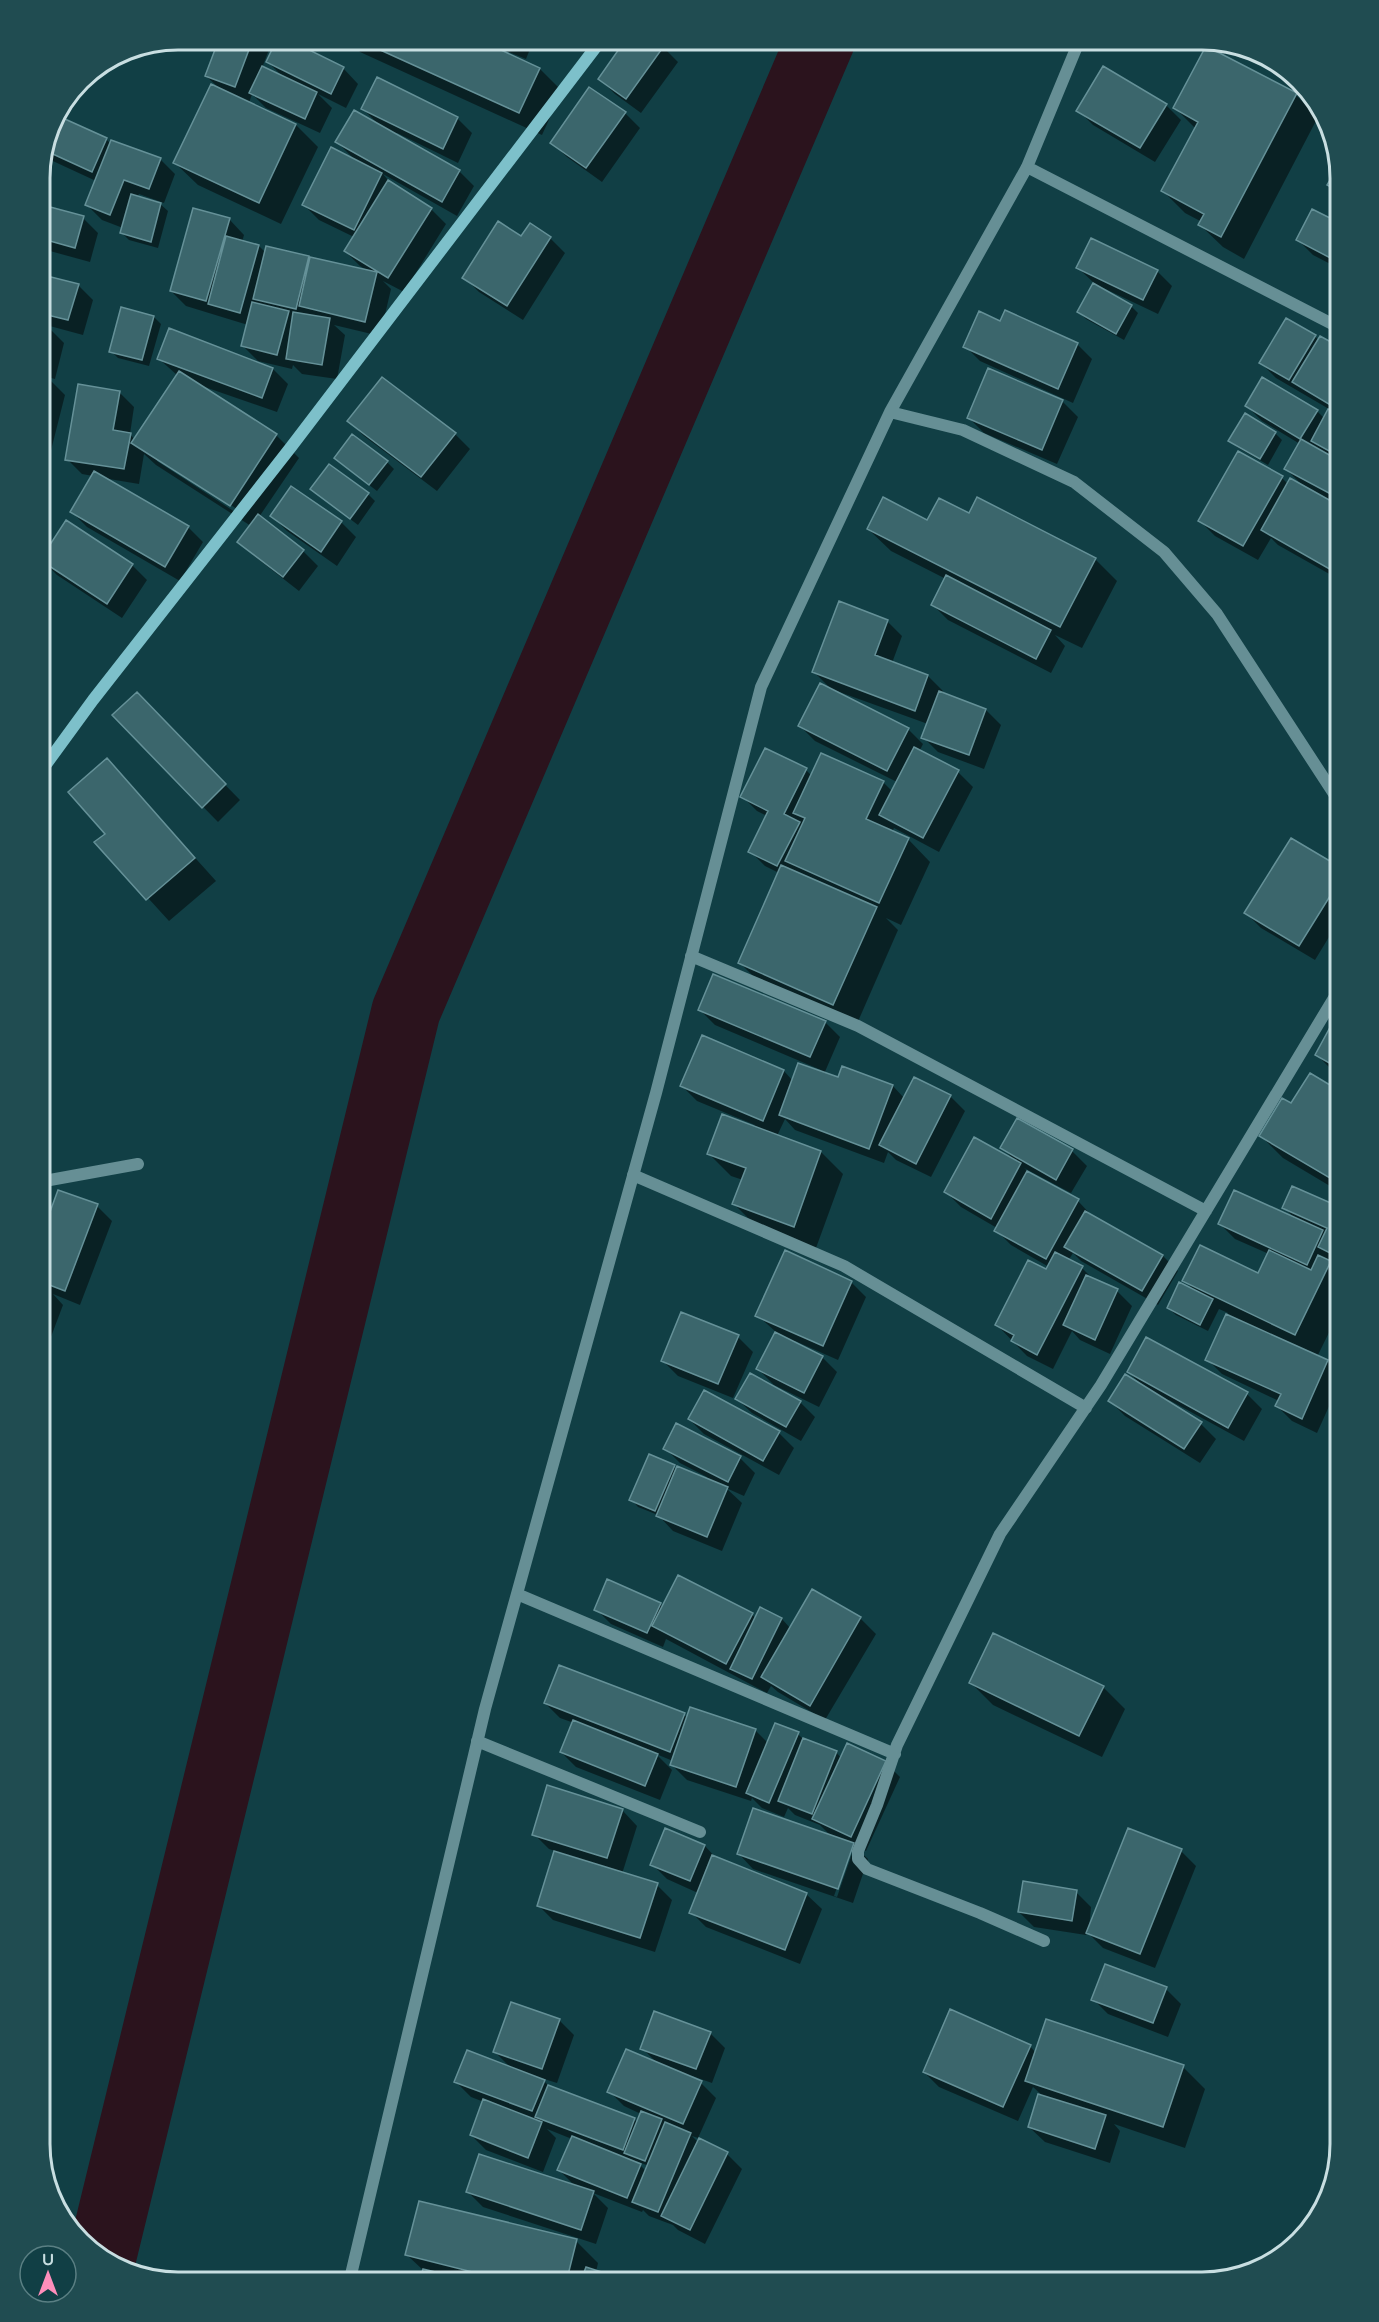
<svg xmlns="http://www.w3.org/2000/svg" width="1379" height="2322" font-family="'Varela Round',sans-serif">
  <rect width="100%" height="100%" fill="#113f45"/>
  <path fill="#0007" fill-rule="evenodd" d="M221 39H273L262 68 283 77 268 62 283 39 343 68 358 84 346 108 318 94 332 108 320 133 266 108 252 94 249 103 296 125 318 147 281 224 198 185 175 163 220 89 206 76Z
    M347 39H534L526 59 499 48 498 50 540 69 562 91 542 135 360 52Z
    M663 47 678 62 641 113 615 94 600 79Z
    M1296 95 1318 117 1244 259 1223 247 1200 225 1202 222 1185 213 1163 191 1196 129 1175 108Z
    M1166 105 1181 120 1155 162 1093 125 1078 110Z
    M363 109 457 118 472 133 458 163 397 133 396 136 459 171 474 186 457 216 383 174 392 185 431 209 446 224 404 292 383 281 391 289 380 336 334 325 345 335 337 379 302 374 293 365 292 369 258 361 243 346 248 325 186 306 171 291 229 219 244 235 242 242 259 246 266 253 308 257 370 272 360 266 345 251 354 237 319 220 304 205 356 161 337 142 379 125Z
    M625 113 640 128 602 182 567 157 552 143Z
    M55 116 106 139 111 144 160 159 175 174 164 203 139 194 137 198 158 202 168 211 158 248 129 240 122 233 123 228 102 220 87 205 96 181 42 156 50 124Z
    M39 205 83 218 98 233 90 262 39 248Z
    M1340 225V269L1313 255 1298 240Z
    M522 238H550L565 253 523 320 479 292 464 277Z
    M1078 268 1157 271 1172 286 1158 314 1099 286 1098 288 1131 306 1138 313 1124 340 1086 319 1079 312 1094 283Z
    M39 275 78 285 93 300 83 335 46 325 64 343 55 379 47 377 65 395 43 482 39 481Z
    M154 317 161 324 149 366 118 358 111 351Z
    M1001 323 1077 344 1092 359 1073 403 980 361 965 346Z
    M170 330 273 369 288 384 277 412 196 384 276 435 299 458 259 517 303 551 318 566 299 591 254 556 239 541 251 526 156 465 144 454 139 484 103 478 188 527 203 542 180 581 87 527 72 512 93 476 82 474 67 459 119 392 134 407 130 434 135 440 177 375 159 359ZM157 458 237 509 235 512 157 461Z
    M1315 336 1319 341 1340 349V580L1278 545 1271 538 1258 560 1215 536 1200 521 1282 478 1288 484 1304 487 1286 469 1300 444 1262 421 1247 406 1263 379 1317 411 1324 418 1329 409 1276 378 1261 363Z
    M989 370 1063 402 1078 417 1057 464 984 433 969 418Z
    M349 421 455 434 470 449 437 491 364 436Z
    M1275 433 1282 440 1268 465 1237 447 1230 440Z
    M387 462 394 469 377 491 343 465Z
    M292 488 341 522 356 537 337 566 287 531 272 516Z
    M368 494 375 501 358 525 320 496Z
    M969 515 1095 559 1117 581 1082 648 1055 635 1065 646 1051 673 948 620 933 605 946 579 891 551 868 529 928 522Z
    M67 522 132 565 147 580 122 618 57 575 42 560Z
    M887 621 902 636 892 663 928 676 943 691 942 694 986 710 1001 725 984 769 938 752 923 737 928 724 831 689 814 672Z
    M137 695 240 800 218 822 114 716Z
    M800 726 908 729 923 744 919 752 958 772 973 787 939 852 894 828 892 832 908 839 930 862 901 925 886 918 898 930 856 1026 762 985 740 963 779 873 765 866 750 851 767 816 757 811 742 796 806 770 812 776 883 782 893 792 897 782 815 741Z
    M107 760 216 881 169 921 97 842 107 834Z
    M1340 869V919L1315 960 1261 928 1246 913Z
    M700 1010 825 1022 840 1037 824 1074 839 1079 893 1086 904 1098 950 1096 965 1111 931 1177 896 1160 888 1152 884 1163 795 1130 785 1119 777 1136 821 1152 843 1174 816 1248 756 1226 734 1204 743 1180 731 1176 709 1154 755 1125 697 1101 682 1086 784 1071 793 1081 820 1072 821 1070 715 1025Z
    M1340 1012V1074L1332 1070 1317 1055Z
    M1340 1093V1192L1283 1158 1261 1136 1292 1106Z
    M1002 1147 1072 1151 1087 1166 1071 1193 1024 1168 1032 1175 1078 1201 1093 1217 1163 1256 1178 1271 1158 1305 1081 1261 1073 1253 1068 1261 1082 1268 1094 1280 1117 1291 1132 1306 1110 1354 1080 1340 1072 1331 1053 1369 1027 1356 997 1325 1049 1267 1011 1245 996 1230 997 1228 961 1207 946 1192 1013 1159Z
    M1340 1202V1265L1331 1259 1330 1262 1340 1272V1310L1317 1357 1328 1362 1340 1374V1382L1317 1433 1292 1421 1277 1406 1279 1401 1222 1374 1207 1359 1228 1313 1219 1309 1208 1331 1176 1315 1168 1308 1195 1291 1184 1280 1259 1275 1269 1254 1235 1239 1220 1224 1295 1219 1284 1207 1334 1206Z
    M97 1206 112 1221 80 1305 53 1294 63 1305 40 1366 39 1219 48 1222Z
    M851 1282 866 1297 838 1360 795 1341 794 1343 822 1357 837 1372 819 1407 774 1385 758 1369 776 1332 757 1315Z
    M738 1337 753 1352 733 1398 678 1376 663 1361Z
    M1128 1372 1247 1394 1262 1409 1244 1441 1169 1400 1167 1403 1201 1424 1216 1439 1200 1463 1125 1416 1110 1401 1142 1385Z
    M737 1399 800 1402 815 1417 801 1441 752 1413Z
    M689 1419 779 1433 794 1448 779 1475 704 1434Z
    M665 1448 740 1458 755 1473 744 1496 726 1488 742 1503 722 1551 673 1531 658 1515 638 1507 631 1499 674 1467 677 1470 706 1480 707 1477 680 1463Z
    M813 1591 861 1619 876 1634 825 1720 778 1692 771 1686 767 1693 666 1639 663 1647 611 1624 596 1609 660 1604 663 1607 752 1614 756 1619 761 1609 782 1619 791 1629Z
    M971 1683 1103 1687 1125 1709 1102 1757 993 1705Z
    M545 1703 684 1715 688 1718 691 1709 756 1731 768 1743 798 1734 805 1741 836 1752 842 1759 885 1762 900 1777 866 1851 854 1846 868 1859 853 1903 753 1869 738 1853 832 1837 820 1825 795 1815 788 1808 784 1817 762 1808 752 1798 751 1801 687 1780 672 1765 673 1761 656 1754 672 1770 660 1800 576 1767 561 1752 574 1723 560 1718ZM850 1851H853L837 1897 834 1896Z
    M622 1810 637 1826 622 1874 657 1885 672 1900 655 1952 553 1920 538 1905 555 1851 549 1849 534 1834Z
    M665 1830 705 1846 717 1859 806 1894 822 1909 800 1964 706 1927 691 1912 698 1893 667 1879 652 1864Z
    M1181 1851 1196 1866 1155 1968 1103 1948 1087 1932 1086 1935 1034 1927 1019 1912 1076 1892 1091 1907 1089 1930Z
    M1106 1966 1166 1989 1181 2004 1168 2037 1108 2014 1093 1999Z
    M559 2020 574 2035 557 2083 541 2078 550 2087 634 2119 638 2123 641 2114 624 2106 609 2091 658 2064 642 2048 710 2033 725 2048 712 2083 692 2076V2079L701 2083 716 2098 698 2138 692 2136 699 2143 727 2154 742 2169 705 2244 678 2230 673 2225 649 2216 643 2210 642 2212 593 2193 608 2208 596 2244 483 2207 468 2192 576 2187 559 2170 572 2139 547 2129 556 2138 543 2172 486 2150 471 2135 484 2102 471 2097 456 2082 512 2069 495 2052ZM636 2161 649 2166 646 2171Z
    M1030 2046 1036 2053 1183 2067 1205 2089 1185 2148 1114 2124 1120 2131 1110 2163 1045 2142 1029 2127 1044 2097 1033 2087 1018 2121 939 2087 924 2072Z
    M576 2241 598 2263 596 2272 613 2277 619 2283H421L424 2271 407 2255Z"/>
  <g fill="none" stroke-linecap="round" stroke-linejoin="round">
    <path stroke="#2b131d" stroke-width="69" d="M101 2260 406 1011 821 39"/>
  </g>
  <path fill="#3b666c" stroke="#659198" stroke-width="1.5" d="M219 39H253L235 87 205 76Z
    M277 39H287L344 67 331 94 266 62Z
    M356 39H477L540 68 519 113Z
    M626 39H655L664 46 626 99 598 79Z
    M1206 46 1297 93 1221 237 1198 225 1204 214 1161 191 1198 122 1173 108Z
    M262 66 317 92 305 119 249 93Z
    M1103 66 1167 104 1140 148 1076 111Z
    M377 77 458 117 443 149 361 109Z
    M211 84 296 124 259 203 173 163Z
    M589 87 626 112 586 168 550 143Z
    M354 110 460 170 442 202 335 142Z
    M56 115 107 138 92 172 44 150 50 124Z
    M111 140 161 158 149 189 124 180 110 215 85 205Z
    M331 147 382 173 354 230 302 205Z
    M1338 167 1340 178V192L1327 185Z
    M388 180 432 208 388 278 344 251Z
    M131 194 161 203 151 242 120 233Z
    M39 204 84 216 75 248 39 238Z
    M193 208 230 218 206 301 170 291Z
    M1312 209 1340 223V263L1296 240Z
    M498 221 521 236 530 223 551 237 507 306 462 278Z
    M226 236 259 245 240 313 208 304Z
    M1091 238 1158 270 1143 300 1076 268Z
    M266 246 309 256 296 309 253 299Z
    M310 257 377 272 365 322 299 306Z
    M39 274 79 284 68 320 39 313Z
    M1093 283 1132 305 1116 334 1077 312Z
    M252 302 289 311 277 355 241 346Z
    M121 307 154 316 142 360 109 352Z
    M1005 310 1078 343 1058 389 963 347 979 311 1000 321Z
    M293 312 330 318 322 365 286 359Z
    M1286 318 1316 335 1289 380 1259 363Z
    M39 324 49 326 40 365H39Z
    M169 328 273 368 262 398 157 359Z
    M1320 336 1340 347V403L1337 409 1292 382Z
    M988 368 1063 400 1042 450 967 418Z
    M179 371 277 434 230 506 131 443Z
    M382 377 456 433 421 477 347 421Z
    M1262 377 1318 410 1300 439 1245 406Z
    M78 384 120 391 113 430 131 433 124 469 65 460Z
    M1328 409 1340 415V457L1311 441Z
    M1245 413 1276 432 1260 459 1228 441Z
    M352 434 388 461 369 485 334 458Z
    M1301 439 1340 461V499L1284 469Z
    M1238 451 1283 476 1243 546 1198 521Z
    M329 464 369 493 350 519 310 489Z
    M94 471 189 526 165 567 70 512Z
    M1290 478 1340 506V575L1261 530Z
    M291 486 342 521 321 552 270 516Z
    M883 497 927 520 939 498 969 513 977 497 1096 558 1060 627 867 529Z
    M258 514 304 550 283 577 237 542Z
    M66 520 133 564 107 604 40 560Z
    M946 575 1051 630 1036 659 931 605Z
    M839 601 888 620 875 655 928 675 915 711 812 672Z
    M820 683 909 728 887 771 798 726Z
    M939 691 986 709 969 755 921 738Z
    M137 692 226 784 202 808 112 715Z
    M914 747 959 770 923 838 879 815Z
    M765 748 807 768 784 814 800 822 777 866 748 852 768 811 740 797Z
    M821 753 884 781 866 819 909 838 879 903 785 861 805 818 793 813Z
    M107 758 195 858 146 900 94 842 105 834 68 792Z
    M1291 838 1340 867V880L1299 946 1244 913Z
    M781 865 877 907 833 1005 738 963Z
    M713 974 826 1021 810 1057 698 1010Z
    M1340 1009V1069L1315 1055Z
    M702 1035 784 1070 763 1121 680 1086Z
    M798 1063 838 1077 842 1066 893 1085 869 1149 779 1115Z
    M1310 1073 1340 1091V1184L1259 1136 1282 1098 1291 1103Z
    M914 1077 951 1095 916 1164 879 1145Z
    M722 1114 821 1151 794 1227 732 1204 746 1168 707 1154Z
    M1017 1118 1073 1149 1056 1180 1000 1148Z
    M974 1137 1021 1163 991 1219 944 1192Z
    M1027 1171 1079 1199 1046 1259 994 1231Z
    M1292 1186 1333 1204 1335 1199 1340 1201V1258L1318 1247 1327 1228 1282 1208Z
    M58 1190 98 1204 65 1291 39 1281V1217L47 1220Z
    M1234 1190 1323 1230 1307 1265 1218 1224Z
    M1085 1211 1163 1255 1142 1291 1064 1247Z
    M1200 1245 1258 1273 1269 1250 1311 1270 1318 1255 1331 1261 1295 1335 1182 1281Z
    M785 1250 852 1281 823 1346 755 1316Z
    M1055 1252 1083 1266 1037 1355 1011 1341 1014 1335 995 1325 1028 1260 1046 1269Z
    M1086 1275 1118 1289 1095 1340 1063 1325Z
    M1179 1282 1213 1299 1200 1325 1167 1308Z
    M39 1285 49 1289 39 1315Z
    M681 1312 739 1335 718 1384 661 1361Z
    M1226 1314 1328 1360 1302 1419 1275 1406 1281 1394 1205 1360Z
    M775 1332 823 1356 804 1393 756 1369Z
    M1146 1337 1248 1392 1228 1428 1127 1372Z
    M750 1373 801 1401 786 1427 735 1399Z
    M1125 1374 1202 1422 1184 1449 1108 1401Z
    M704 1390 780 1431 763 1461 688 1419Z
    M676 1423 741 1456 728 1482 663 1449Z
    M649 1454 675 1465 655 1511 629 1500Z
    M677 1466 728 1487 707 1537 656 1516Z
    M678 1575 753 1613 726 1664 652 1626Z
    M607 1579 661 1603 647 1633 594 1610Z
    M812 1589 861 1617 810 1706 761 1677Z
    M760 1607 782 1618 752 1679 730 1669Z
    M993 1633 1104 1686 1079 1736 969 1683Z
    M559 1665 685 1713 670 1752 544 1703Z
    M690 1707 756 1729 736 1787 670 1765Z
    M573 1720 658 1754 645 1786 560 1752Z
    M775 1723 799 1732 769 1803 746 1793Z
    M803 1738 837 1751 812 1814 778 1801Z
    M847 1743 886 1761 851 1837 812 1819Z
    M547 1785 623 1809 607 1858 532 1835Z
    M753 1808 854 1843 838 1889 737 1854Z
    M665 1828 705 1845 690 1881 650 1865Z
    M1128 1828 1182 1849 1140 1954 1086 1933Z
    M554 1851 658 1883 640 1938 537 1906Z
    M712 1855 807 1893 785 1950 689 1913Z
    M1023 1881 1077 1890 1072 1921 1018 1912Z
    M1105 1964 1167 1987 1153 2023 1091 2000Z
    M511 2002 560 2019 542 2069 493 2052Z
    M950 2009 1031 2045 1003 2107 923 2072Z
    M654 2011 711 2032 696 2069 640 2049Z
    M1046 2019 1184 2065 1163 2127 1025 2081Z
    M626 2049 702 2081 683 2124 607 2092Z
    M467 2050 545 2080 532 2111 454 2082Z
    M548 2085 635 2118 623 2150 535 2117Z
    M1038 2094 1106 2115 1095 2149 1028 2127Z
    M483 2099 542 2122 528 2158 470 2135Z
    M641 2111 662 2119 645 2161 624 2153Z
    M665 2122 691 2133 658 2212 632 2202Z
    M572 2136 641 2164 627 2198 557 2170Z
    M699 2138 728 2152 690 2230 661 2216Z
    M479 2154 594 2191 581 2230 466 2192Z
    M419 2201 577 2239 566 2283H516L405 2255Z
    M586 2267 614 2276 611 2283H580Z
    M423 2269 481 2283H419Z"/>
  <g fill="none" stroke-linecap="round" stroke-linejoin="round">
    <path stroke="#668f95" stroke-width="12" d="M1027 167 1340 328
      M890 412 963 430 1074 482 1164 552 1217 614 1340 803
      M691 956 858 1026 1206 1211
      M633 1175 844 1266 1086 1408
      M39 1182 138 1164
      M517 1594 895 1754
      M477 1741 700 1832
      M1044 1941 980 1913 867 1869 858 1859V1851L877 1805 897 1745 1000 1534 1101 1385 1340 988
      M349 2283 485 1709 656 1093 761 687 890 412 1027 167 1080 39"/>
    <path stroke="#7dc0ca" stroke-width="12" d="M39 774 93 700 291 447 602 39"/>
  </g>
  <path d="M0 0H1379V2322H0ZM178 50H1202A128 128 0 0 1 1330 178V2144A128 128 0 0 1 1202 2272H178A128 128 0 0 1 50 2144V178A128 128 0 0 1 178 50Z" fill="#204c51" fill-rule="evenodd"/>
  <path fill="none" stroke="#c8dee1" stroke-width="3" d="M178 50H1202A128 128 0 0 1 1330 178V2144A128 128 0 0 1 1202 2272H178A128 128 0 0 1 50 2144V178A128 128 0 0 1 178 50Z"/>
  <g transform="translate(48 2274)"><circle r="28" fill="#113f45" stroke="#5a7f83" stroke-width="1.5"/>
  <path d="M0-4.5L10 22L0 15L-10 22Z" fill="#fe8ebb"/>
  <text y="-9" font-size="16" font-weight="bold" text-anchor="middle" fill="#c8dee1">U</text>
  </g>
</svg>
